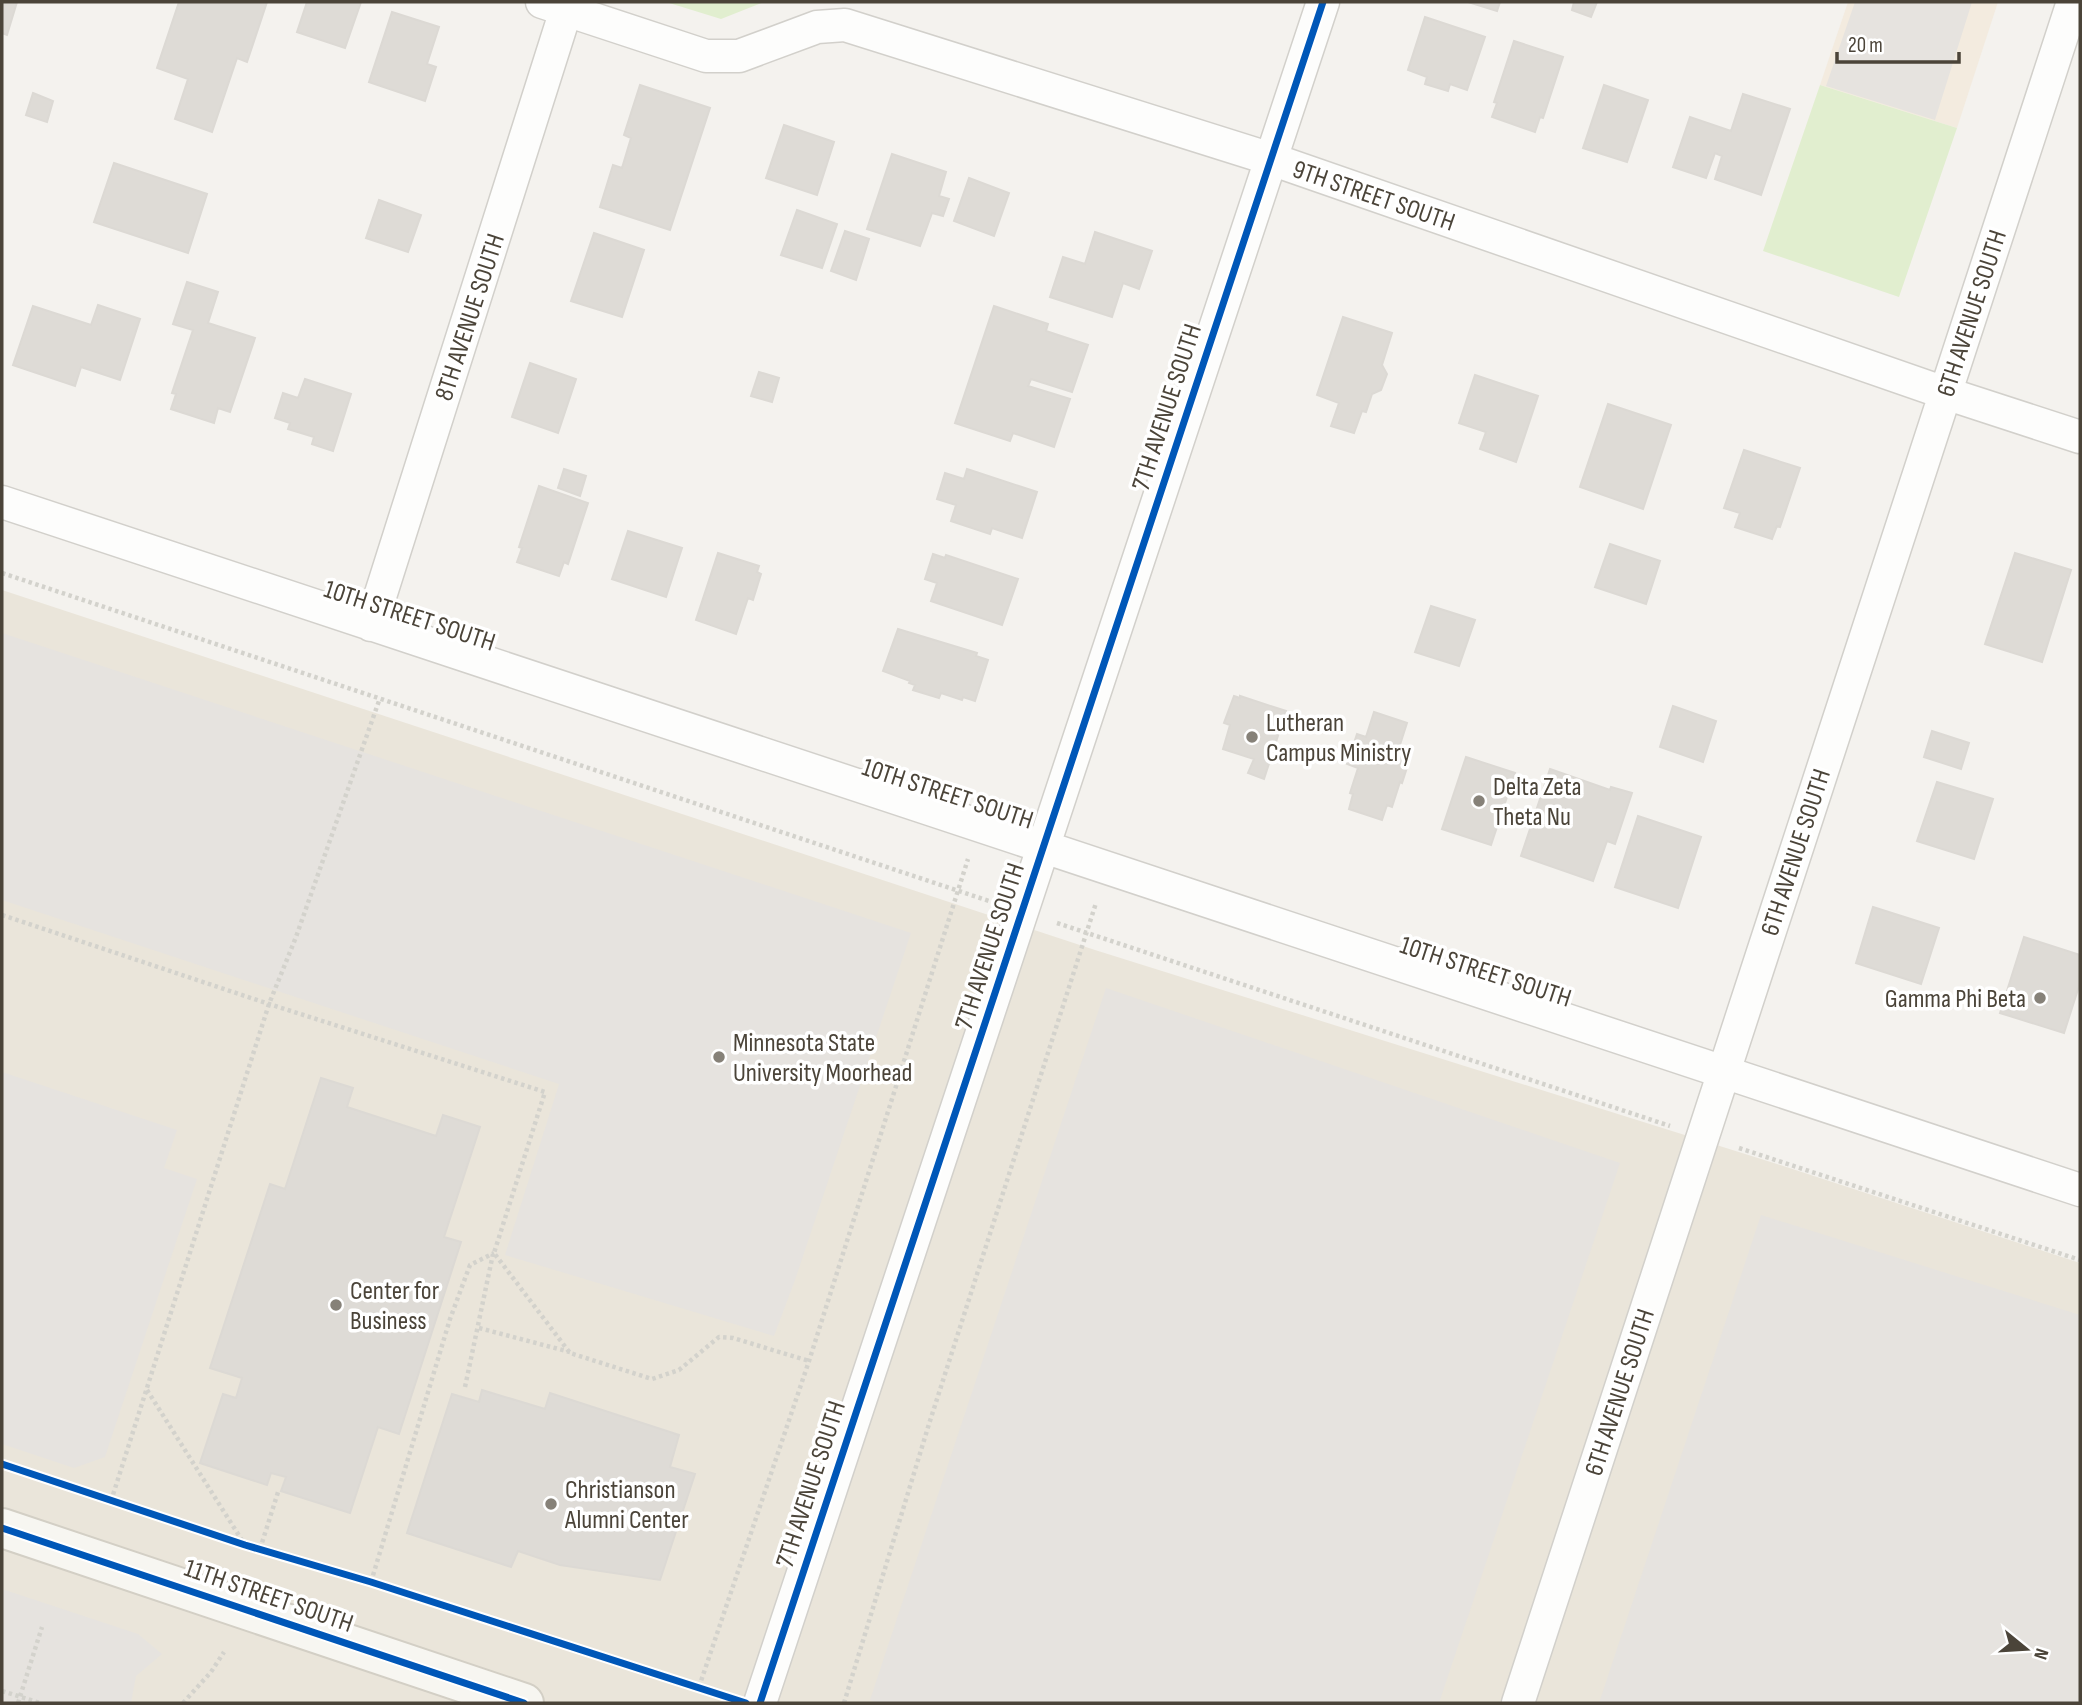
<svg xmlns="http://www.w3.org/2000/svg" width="2082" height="1705" font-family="'Sofia Sans Condensed',sans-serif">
  <rect width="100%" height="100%" fill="#f4f2ee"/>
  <path fill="#f3ebdf" d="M1848 2H1998L1957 128 1820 85Z"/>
  <path fill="#eae5da" d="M2 590 1095 950 1777 1164 2080 1263V1703H2Z"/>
  <path fill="#e1eecf" d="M666 2H764L721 19Z
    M1820 85 1957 128 1899 297 1763 251Z"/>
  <path fill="#e6e3df" d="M1855 2H1972L1935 120 1826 86Z
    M2 633 911 933 795 1280 774 1336 505 1255 559 1084 2 900Z
    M1106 988 1620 1163 1439 1703H878L870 1700Z
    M2 1072 177 1130 164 1168 197 1179 105 1457 74 1468 2 1444Z
    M1761 1215 2080 1315V1703H1599Z
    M2 1589 138 1634 162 1654 136 1676 131 1703H2Z"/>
  <path fill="#dedbd6" stroke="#dcd9d4" stroke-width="2" d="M2 2H17L7 35 2 33Z
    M179 2H267L247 62 237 58 212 132 175 119 188 79 157 68Z
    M307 2H361L345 48 297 32Z
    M1468 2H1500L1497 11Z
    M1574 2H1597L1591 17 1572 10Z
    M392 12 439 27 427 64 436 67 425 101 369 82Z
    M1425 17 1485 37 1467 90 1450 84 1448 91 1425 84 1427 77 1408 70Z
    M1514 41 1563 57 1543 118 1540 117 1535 132 1492 117 1497 103 1494 102Z
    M640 85 710 108 670 230 600 207 613 165 622 168 631 138 624 135Z
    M1604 85 1648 100 1627 162 1583 148Z
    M33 93 53 101 47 122 26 115Z
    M1743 94 1790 109 1761 195 1715 179 1722 156 1715 153 1706 178 1673 167 1690 117 1731 131Z
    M784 125 834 142 817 195 766 178Z
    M892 154 946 172 939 196 949 199 943 216 932 213 920 246 867 229Z
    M114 163 207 194 188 253 94 222Z
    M969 178 1009 193 994 236 954 221Z
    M379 200 421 215 408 252 366 238Z
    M797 210 837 224 822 268 781 255Z
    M845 231 869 239 856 280 831 271Z
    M1095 232 1152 251 1139 289 1123 283 1112 317 1050 297 1063 257 1085 264Z
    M594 233 644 250 622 317 571 301Z
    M187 282 218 292 208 323 255 338 230 412 218 408 214 423 171 409 176 394 172 393 193 330 173 324Z
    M98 305 140 319 120 380 81 367 75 386 13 365 33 306 91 325Z
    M994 306 1048 324 1046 331 1088 345 1072 392 1031 379 1028 386 1070 399 1054 447 1013 433 1010 441 955 423Z
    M1343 317 1392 333 1382 365 1387 374 1381 390 1372 394 1366 412 1362 411 1354 433 1331 426 1339 403 1317 395Z
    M530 363 576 379 558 433 512 417Z
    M759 372 779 378 772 402 751 396Z
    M1475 375 1538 396 1516 462 1480 449 1486 432 1459 423Z
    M305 379 351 394 333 451 312 444 314 437 288 429 290 423 275 418 283 393 298 398Z
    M1608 404 1671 425 1643 509 1580 487Z
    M1744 450 1800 468 1780 527 1777 526 1772 539 1735 527 1740 513 1724 508Z
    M564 469 586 476 580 496 558 488Z
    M967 469 1037 492 1022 538 992 528 990 534 951 521 956 505 937 499 945 473 964 479Z
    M539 486 588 503 568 564 564 562 559 576 517 562 522 548 519 547Z
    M628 531 682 548 666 597 612 579Z
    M1610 544 1660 561 1646 604 1595 587Z
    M718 553 759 566 757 572 761 574 753 600 748 598 736 634 696 620Z
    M2015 553 2071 570 2042 662 1985 644Z
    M933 554 945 558 946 555 1018 579 1002 625 931 601 937 583 925 579Z
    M1431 606 1475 620 1459 666 1415 652Z
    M898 629 977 653 976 656 988 660 975 701 963 697 962 700 941 693 939 698 913 690 915 685 909 683 910 681 883 671Z
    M1234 696 1240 698V696L1286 711 1264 779 1248 773 1254 759 1223 749 1230 725 1224 723Z
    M1673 706 1716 721 1703 762 1660 747Z
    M1374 712 1407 723 1399 748 1412 752 1402 783 1400 782 1392 807 1387 805 1382 820 1349 809 1353 794 1350 793 1358 768 1347 764 1357 734 1366 737Z
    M1932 731 1969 743 1961 769 1924 757Z
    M1466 757 1515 773 1491 845 1442 829Z
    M1550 769 1610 790 1611 787 1632 793 1615 844 1607 841 1593 881 1521 856Z
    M1937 782 1993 799 1974 859 1917 841Z
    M1638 816 1701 837 1678 908 1615 887Z
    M1873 907 1939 928 1921 984 1856 963Z
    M2024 937 2080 955V983L2064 1033 2000 1013Z
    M321 1078 353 1088 347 1107 436 1136 443 1115 480 1127 444 1237 461 1242 399 1434 378 1427 350 1513 281 1491 286 1477 271 1473 267 1485 200 1463 223 1394 236 1398 242 1378 210 1368 270 1184 285 1189Z
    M482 1390 545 1409 550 1393 679 1435 670 1467 695 1474 660 1580 560 1565 518 1551 511 1567 407 1533 452 1394 479 1402Z"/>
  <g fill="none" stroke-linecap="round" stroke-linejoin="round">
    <defs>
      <path id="street" d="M542 2 706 56H739L817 27 845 25 1271 159 1945 393 2080 437
        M2 502 2080 1190
        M371 625 566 10
        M760 1703 1323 2
        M1518 1703 2073 2"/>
      <path id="secondary" d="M2 1528 524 1703"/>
    </defs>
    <use href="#street" stroke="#d2d0cb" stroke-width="35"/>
    <use href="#secondary" stroke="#d3cfc5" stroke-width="42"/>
    <path stroke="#d3d2cc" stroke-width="4.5" stroke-dasharray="3.5 3.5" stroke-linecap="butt" d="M2 573 989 901
      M2 915 269 1004 545 1092 494 1253 570 1353 652 1379 679 1370 719 1337 733 1338 809 1361
      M1057 923 1670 1126
      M1739 1148 2080 1260
      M479 1328 570 1352
      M465 1387 493 1254
      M147 1390 245 1545
      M111 1501 269 1004 296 937 380 698
      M260 1549 279 1489
      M371 1582 450 1319 470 1265 494 1253
      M699 1687 809 1361 968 859
      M2 1691 40 1703
      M18 1703 42 1627
      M183 1703 211 1672 224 1652
      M844 1703 929 1424 1096 903"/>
    <use href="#street" stroke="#fdfdfc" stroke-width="32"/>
    <use href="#secondary" stroke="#f7f6f1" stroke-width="38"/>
    <defs>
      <path id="cycleway" d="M2 1464 245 1545 371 1582 746 1703
        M2 1528 524 1703
        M760 1703 1323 2"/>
    </defs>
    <use href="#cycleway" stroke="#fff" stroke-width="11"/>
    <use href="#cycleway" stroke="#0057b8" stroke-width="7"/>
  </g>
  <g fill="#868178" stroke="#fff" stroke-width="2.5">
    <circle cx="1252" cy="737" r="7"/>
    <circle cx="1479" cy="801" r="7"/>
    <circle cx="2040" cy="998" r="7"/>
    <circle cx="719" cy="1057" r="7"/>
    <circle cx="336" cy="1305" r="7"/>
    <circle cx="551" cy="1504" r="7"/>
  </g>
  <g text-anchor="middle" stroke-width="7" stroke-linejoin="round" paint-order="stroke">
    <g font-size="26" fill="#4b4439" stroke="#fff">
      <text transform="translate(1374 195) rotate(19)" y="9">9TH STREET SOUTH</text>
      <text transform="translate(1971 313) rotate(-72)" y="9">6TH AVENUE SOUTH</text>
      <text transform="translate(469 317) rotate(-72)" y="9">8TH AVENUE SOUTH</text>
      <text transform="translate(1166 407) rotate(-72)" y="9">7TH AVENUE SOUTH</text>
      <text transform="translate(410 615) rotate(18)" y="9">10TH STREET SOUTH</text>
      <text transform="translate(948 793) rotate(18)" y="9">10TH STREET SOUTH</text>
      <text transform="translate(1795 852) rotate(-72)" y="9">6TH AVENUE SOUTH</text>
      <text transform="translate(989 946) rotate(-72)" y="9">7TH AVENUE SOUTH</text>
      <text transform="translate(1486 971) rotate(18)" y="9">10TH STREET SOUTH</text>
      <text transform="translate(1619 1392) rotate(-72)" y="9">6TH AVENUE SOUTH</text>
      <text transform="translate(810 1484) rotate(-72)" y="9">7TH AVENUE SOUTH</text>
      <text transform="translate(269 1595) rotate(19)" y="9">11TH STREET SOUTH</text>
    </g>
    <g font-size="26" fill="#4b4439" stroke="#fff" text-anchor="start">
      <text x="1266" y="731">Lutheran<tspan x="1266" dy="30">Campus Ministry</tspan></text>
      <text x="1493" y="795">Delta Zeta<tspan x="1493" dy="30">Theta Nu</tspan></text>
      <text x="2026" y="1007" text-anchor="end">Gamma Phi Beta</text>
      <text x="733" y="1051">Minnesota State<tspan x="733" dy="30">University Moorhead</tspan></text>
      <text x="350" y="1299">Center for<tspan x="350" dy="30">Business</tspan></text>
      <text x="565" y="1498">Christianson<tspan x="565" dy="30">Alumni Center</tspan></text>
    </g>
  </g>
  <rect width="2082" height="1705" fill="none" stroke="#4b4439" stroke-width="7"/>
  <g transform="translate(2026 1649) rotate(108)" stroke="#ffffff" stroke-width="5" paint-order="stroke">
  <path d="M0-5L12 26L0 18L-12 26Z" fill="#4b4439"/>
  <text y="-10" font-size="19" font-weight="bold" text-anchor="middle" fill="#4b4439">N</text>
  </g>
  <path d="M1837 52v10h122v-10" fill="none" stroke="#4b4439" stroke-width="3.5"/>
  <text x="1848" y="52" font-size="21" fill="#4b4439" stroke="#ffffff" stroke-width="5" paint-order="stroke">20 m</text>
</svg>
